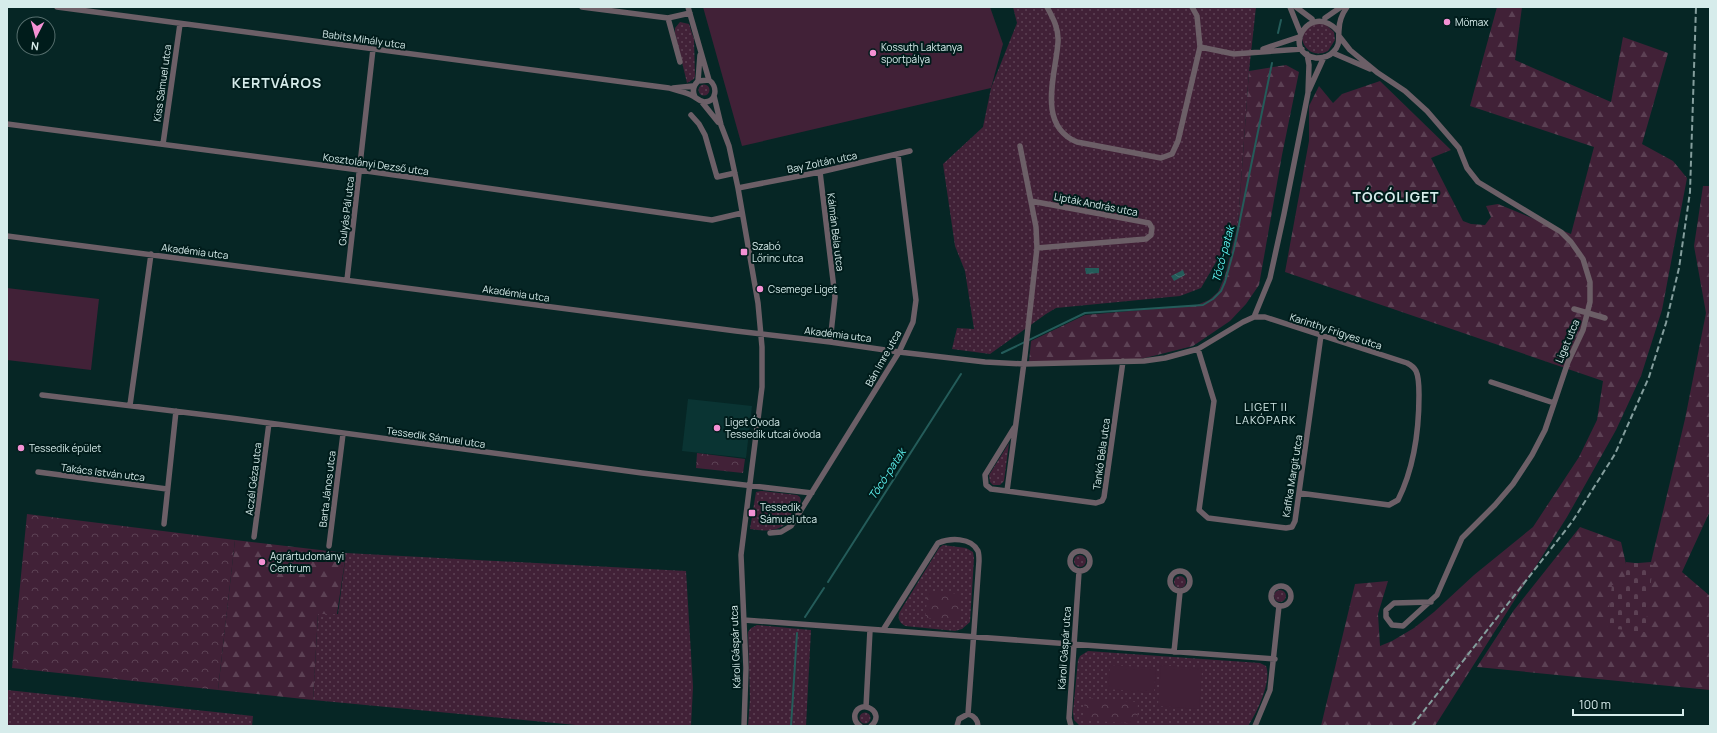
<svg xmlns="http://www.w3.org/2000/svg" width="1717" height="733" font-family="Manrope,sans-serif">
  <defs>
    <pattern id="grass-dots" width="8" height="8" patternUnits="userSpaceOnUse"><rect width="8" height="8" fill="#412137"/><path d="M2 2h.1M6 6h.1" fill="none" stroke="#5c4154" stroke-width="1.8" stroke-linecap="round"/></pattern>
    <pattern id="forest-firs" width="22" height="20" patternUnits="userSpaceOnUse"><rect width="22" height="20" fill="#412137"/><path d="M5 1l3.5 6h-7zM16 11l3.5 6h-7z" fill="#5c4154"/></pattern>
    <pattern id="cemetery-stones" width="16" height="16" patternUnits="userSpaceOnUse"><rect width="16" height="16" fill="#412137"/><path d="M2 7V4a2 2 0 0 1 4 0v3zM10 15v-3a2 2 0 0 1 4 0v3z" fill="#5c4154"/></pattern>
    <pattern id="park-crowns" width="20" height="18" patternUnits="userSpaceOnUse"><rect width="20" height="18" fill="#412137"/><path d="M2 6a3 3 0 1 1 6 0M12 15a3 3 0 1 1 6 0" fill="none" stroke="#5c4154"/></pattern>
    <pattern id="water-waves" width="16" height="10" patternUnits="userSpaceOnUse"><rect width="16" height="10" fill="#245c5a"/><path d="M0 5q4-4 8 0t8 0" fill="none" stroke="#437472"/></pattern>
  </defs>
  <rect width="100%" height="100%" fill="#062625"/>
  <path fill="#0a3433" d="M688 399 752 406 746 458 682 451Z"/>
  <path fill="url(#grass-dots)" d="M1013 7H1256L1249 71 1238 224 1201 288 1180 296 1056 308 1046 314 990 354 952 349 957 328 974 329 965 271 955 246 943 164 983 127 991 88 1017 23Z
    M1322 21 1334 32 1335 40 1328 51C1317 57 1305 52 1302 39L1306 27Z
    M680 22 689 24 694 39 695 76 694 79 687 83 675 33V28Z
    M698.5 90a5.5 5.5 0 1 1 11 0a5.5 5.5 0 1 1-11 0Z
    M1009 443 1004 481 1000 485H993L990 482 989 475Z
    M761 491 797 495 800 497 801 501C790 527 778 534 750 529L756 492Z
    M943 545 966 548 973 552 974 558 970 622 962 629 955 631 905 626C899 622 898 619 899 613L939 548Z
    M346 553 686 571 693 687 691 726H586L313 700 318 614H338Z
    M1074 561a6 6 0 1 1 12 0a6 6 0 1 1-12 0Z
    M1174 582a6 6 0 1 1 12 0a6 6 0 1 1-12 0Z
    M1274 596a6 6 0 1 1 12 0a6 6 0 1 1-12 0Z
    M757 625 811 630 806 726H748L750 699 748 632 751 628Z
    M1088 651 1260 663 1266 666C1272 681 1257 713 1248 726H1080L1074 720 1073 712 1078 660 1080 656Z
    M7 690 253 716 252 726H7Z
    M859.5 718a5.5 5.5 0 1 1 11 0a5.5 5.5 0 1 1-11 0Z"/>
  <path fill="url(#forest-firs)" d="M1497 7H1522L1515 60 1611 102 1623 37 1668 53 1642 144 1673 161 1687 178 1662 310 1641 376 1616 430 1567 517 1435 726H1321L1355 584 1388 581 1378 614 1380 646 1392 641 1414 628 1434 612 1474 575 1533 527 1579 457 1597 420 1603 381 1285 272 1309 141V106L1319 86 1333 103 1342 94 1380 81 1451 150 1431 158 1463 221 1471 224 1485 225 1491 217 1486 206 1498 204 1571 234 1594 147 1470 106Z
    M1286 65 1299 72 1282 155 1259 285 1246 304 1230 321 1193 346 1141 359 1029 362 1031 341 1085 315 1197 305 1209 300 1218 292 1225 276 1238 224 1249 71Z
    M1703 186H1710V511L1682 572 1710 596V690L1477 667 1514 610 1580 527 1621 542 1626 564 1651 562 1685 419 1706 313 1694 246Z
    M235 540 346 553 337 614H318L313 700 218 690Z"/>
  <path fill="url(#cemetery-stones)" d="M1626 562 1653 565 1645 632 1607 628 1612 585 1624 586Z"/>
  <path fill="url(#park-crowns)" d="M697 453 745 459 743 473 696 468Z
    M27 514 235 540 218 690 12 668Z
    M928 591 961 594 959 621 925 618Z
    M1085 698 1138 702 1137 724 1083 720Z"/>
  <path fill="#412137" d="M703 7H990L1003 44 991 88 742 146Z
    M7 288 99 299 91 370 7 360Z
    M1110 665 1156 668 1154 693 1108 689Z
    M1161 665 1202 669 1199 709 1158 706Z"/>
  <path fill="url(#water-waves)" d="M1085 268H1099V273L1086 274Z
    M1183 270 1185 275 1174 281 1171 276Z"/>
  <g fill="none" stroke-linecap="round" stroke-linejoin="round">
    <path stroke="#245c5a" stroke-width="2" d="M1278 33 1281 20
      M1002 353 1085 313 1203 305 1213 299 1221 291 1225 282 1234 249 1272 63
      M828 582 961 374
      M805 617 824 588
      M791 726 797 633"/>
    <path stroke="#6c5f67" stroke-width="5.5" d="M57 7 669 88C677 91 686 92 693 96 697 98 699 101 704 102 717 102 718 86 709 80L698 81C693 86 692 91 695 97
      M582 7 668 18 690 13
      M688 7 709 80
      M1047 7C1053 18 1059 29 1058 42 1056 74 1036 125 1077 142L1161 158 1172 154 1178 141 1200 47 1197 16 1192 7
      M1290 7 1300 32
      M1296 7 1312 19
      M668 18 680 62
      M1325 18 1341 7
      M1338 31C1309 0 1280 53 1316 58 1322 58 1329 57 1333 52 1341 45 1338 38 1339 30 1339 21 1342 14 1347 7
      M1339 36 1350 50 1378 73 1405 91 1427 111 1459 148 1467 168 1478 182 1561 232 1571 242 1583 259 1590 282V302L1583 330 1568 362 1545 430 1532 455 1513 484 1495 505 1462 538 1437 595 1403 626 1392 625 1386 617V610L1394 603 1431 602
      M1200 47 1234 54 1302 49
      M1263 49 1299 37
      M1333 53 1370 69
      M698 81 700 55
      M673 88 693 86
      M1309 90 1324 57
      M714 96 721 125 729 146 738 188 758 303 762 347V387L741 555 746 668 744 726
      M701 101 718 122
      M691 115 699 124 705 135 717 177 735 173
      M7 124 359 170 712 220 742 213
      M163 144 180 24
      M1020 146 1036 227 1037 248 1025 355 1007 491 1096 503 1102 501 1104 497 1123 361
      M820 172 835 297 830 342
      M738 188 820 172 910 151
      M1031 201 1149 223 1152 228 1151 235 1146 239 1037 248
      M7 236 736 331 830 342 899 352 985 362 1024 364 1144 361 1165 358 1198 349 1243 322 1254 317H1265L1407 363C1411 365 1414 367 1416 371 1419 377 1419 388 1419 395 1419 430 1414 468 1398 500L1389 505 1299 493
      M347 280 373 49
      M1574 309 1605 318
      M1254 317 1270 278 1284 214 1308 93 1309 65 1307 54
      M1198 349 1214 401 1199 510 1208 518 1286 528 1292 527 1295 521 1321 335
      M1491 382 1554 403
      M42 395 231 418 642 473 812 493
      M130 405 151 254
      M38 472 167 489
      M1007 491 991 489 986 485 985 475 1014 428
      M164 524 176 411
      M770 533 781 532 791 526 899 352 913 322 916 300 898 155
      M254 537 269 423
      M329 546 343 434
      M1070 561a10 10 0 1 1 20 0a10 10 0 1 1-20 0Z
      M1170 581a10 10 0 1 1 20 0a10 10 0 1 1-20 0Z
      M1271 596a10 10 0 1 1 20 0a10 10 0 1 1-20 0Z
      M744 620 1275 659
      M883 630 938 543C950 538 971 537 978 551 979 554 979 558 979 561L968 714
      M1174 652 1180 592
      M866 707 870 630
      M860 726C856 723 854 719 855 714 860 698 887 712 871 726
      M957 726 959 719 968 714C974 716 978 719 978 726
      M1071 726 1069 718 1079 572
      M1255 726 1270 690 1279 606"/>
    <path stroke="#849e9d" stroke-width="2" stroke-dasharray="6 3" stroke-linecap="butt" d="M1412 726 1572 522 1615 454 1649 377 1666 323 1679 268 1690 192 1696 7"/>
  </g>
  <g fill="#f491d4" stroke="#001c1b" stroke-width="1.5">
    <circle cx="1447" cy="22" r="4"/>
    <circle cx="873" cy="53" r="4"/>
    <rect x="740" y="248" width="8" height="8" rx="2"/>
    <circle cx="760" cy="289" r="4"/>
    <circle cx="717" cy="428" r="4"/>
    <circle cx="21" cy="448" r="4"/>
    <rect x="748" y="509" width="8" height="8" rx="2"/>
    <circle cx="262" cy="562" r="4"/>
  </g>
  <g text-anchor="middle" stroke-width="4" stroke-linejoin="round" paint-order="stroke">
    <g font-size="10" fill="#d6eceb" stroke="#001c1b" text-anchor="start">
      <text x="1455" y="26">Mömax</text>
      <text x="881" y="51">Kossuth Laktanya<tspan x="881" dy="12">sportpálya</tspan></text>
      <text x="752" y="250">Szabó<tspan x="752" dy="12">Lőrinc utca</tspan></text>
      <text x="768" y="293">Csemege Liget</text>
      <text x="725" y="426">Liget Óvoda<tspan x="725" dy="12">Tessedik utcai óvoda</tspan></text>
      <text x="29" y="452">Tessedik épület</text>
      <text x="760" y="511">Tessedik<tspan x="760" dy="12">Sámuel utca</tspan></text>
      <text x="270" y="560">Agrártudományi<tspan x="270" dy="12">Centrum</tspan></text>
    </g>
    <g font-size="10" fill="#d6eceb" stroke="#001c1b">
      <text transform="translate(364 39) rotate(8)" y="4">Babits Mihály utca</text>
      <text transform="translate(162 83) rotate(-82)" y="4">Kiss Sámuel utca</text>
      <text transform="translate(822 162) rotate(-12)" y="4">Bay Zoltán utca</text>
      <text transform="translate(376 164) rotate(8)" y="4">Kosztolányi Dezső utca</text>
      <text transform="translate(1096 204) rotate(11)" y="4">Lipták András utca</text>
      <text transform="translate(346 211) rotate(-83)" y="4">Gulyás Pál utca</text>
      <text transform="translate(836 232) rotate(83)" y="4">Kálmán Béla utca</text>
      <text transform="translate(195 251) rotate(7)" y="4">Akadémia utca</text>
      <text transform="translate(516 293) rotate(8)" y="4">Akadémia utca</text>
      <text transform="translate(1336 331) rotate(18)" y="4">Karinthy Frigyes utca</text>
      <text transform="translate(838 334) rotate(7)" y="4">Akadémia utca</text>
      <text transform="translate(1567 341) rotate(-67)" y="4">Liget utca</text>
      <text transform="translate(883 358) rotate(-61)" y="4">Bán Imre utca</text>
      <text transform="translate(436 437) rotate(8)" y="4">Tessedik Sámuel utca</text>
      <text transform="translate(1101 454) rotate(-82)" y="4">Tankó Béla utca</text>
      <text transform="translate(103 472) rotate(7)" y="4">Takács István utca</text>
      <text transform="translate(1292 476) rotate(-81)" y="4">Kaffka Margit utca</text>
      <text transform="translate(253 479) rotate(-83)" y="4">Aczél Géza utca</text>
      <text transform="translate(327 489) rotate(-83)" y="4">Barta János utca</text>
      <text transform="translate(735 647) rotate(-92)" y="4">Károli Gáspár utca</text>
      <text transform="translate(1064 648) rotate(-86)" y="4">Károli Gáspár utca</text>
    </g>
    <g font-size="11" font-style="italic" fill="#5ef5f2" stroke="#001c1b">
      <text transform="translate(1223 254) rotate(-75)" y="4">Tócó-patak</text>
      <text transform="translate(887 474) rotate(-57)" y="4">Tócó-patak</text>
    </g>
    <g font-size="11" letter-spacing="1" fill="#d6eceb" stroke="#001c1b">
      <text x="1266" y="411">LIGET II<tspan x="1266" dy="13">LAKÓPARK</tspan></text>
    </g>
    <g font-size="14" font-weight="bold" letter-spacing="1" fill="#d6eceb" stroke="#001c1b">
      <text x="277" y="88">KERTVÁROS</text>
      <text x="1396" y="202">TÓCÓLIGET</text>
    </g>
  </g>
  <rect width="1717" height="733" fill="none" stroke="#d6eceb" stroke-width="16"/>
  <g transform="translate(36 36) rotate(186)"><circle r="19" fill="#001c1b" stroke="#566f6e"/>
  <path d="M0-3L7 15L0 10L-7 15Z" fill="#f491d4"/>
  <text y="-6" font-size="11" font-weight="bold" text-anchor="middle" fill="#d6eceb">N</text>
  </g>
  <path d="M1573 709v6h110v-6" fill="none" stroke="#d6eceb" stroke-width="2"/>
  <text x="1579" y="709" font-size="12" fill="#d6eceb" stroke="#001c1b" stroke-width="3" paint-order="stroke">100 m</text>
</svg>
